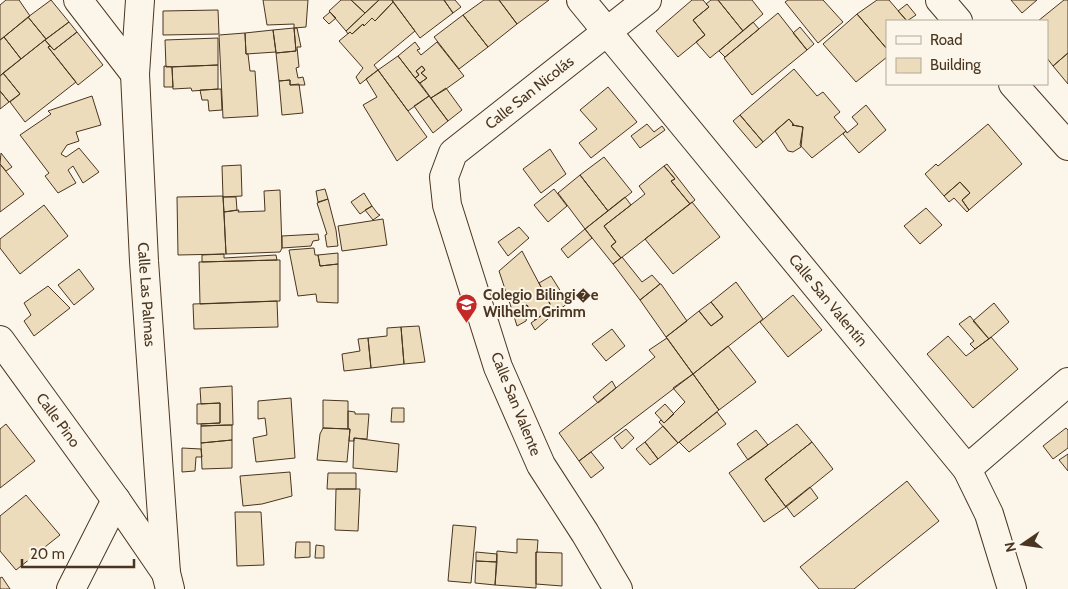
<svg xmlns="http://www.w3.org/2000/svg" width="1068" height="589" font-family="Cabin,sans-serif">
  <rect width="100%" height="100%" fill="#fbf6e9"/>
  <path fill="#ecdcbc" stroke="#4a3520" d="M6 0H19L30 16 0 40V5Z
    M51 0 69 22 46 39 28 17Z
    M263 0H308L306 27 294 28V24L267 25Z
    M341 0H351L365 13 346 31 329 11Z
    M351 0H379L365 13Z
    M379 0H392L393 2 375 21 372 18 364 26 363 24 352 34 350 32 348 34 346 31Z
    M392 0H444L453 13 420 38Z
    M444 0H455L461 7 453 13Z
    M484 0H499L517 24 488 47 463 15Z
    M499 0H549L517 24Z
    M692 0H703L709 7 693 20 705 35 678 57 656 31Z
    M711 0H718L743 31 710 58 696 42 705 35 693 20 709 7 706 4Z
    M718 0H752L763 14 743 31Z
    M788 0H823L843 22 818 43 785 2Z
    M877 0H889L907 21H887V49L857 14Z
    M1011 0H1037L1022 13Z
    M1064 0H1068V53L1053 66 1047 58V21H1038Z
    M393 2 415 31 374 65 378 70 360 84 356 77 363 68 339 41 350 32 352 34 363 24 364 26 372 18 375 21Z
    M907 4 916 15 907 21 898 11Z
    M218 10 219 34 163 35V11Z
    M330 12 336 18 329 24 323 18Z
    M778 13 807 50 752 95 724 58Z
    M857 14 887 49V57L856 82 823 44Z
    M463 15 488 47 459 69 434 37Z
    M28 17 46 39 21 59 4 37Z
    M69 22 77 32 54 50 45 40Z
    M753 22 759 29 725 57 719 51Z
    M800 27 814 44 807 50 793 33Z
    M294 28 296 51 276 53 273 30Z
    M294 28H297L301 47H297L299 67 296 68 298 78 303 77 305 85H290V80L279 81 276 53 296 51Z
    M273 30 276 52 246 54 245 33Z
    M77 32 103 65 78 85 48 47 50 46 54 50Z
    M245 33 246 54H248L250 71H255L258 116 223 118 219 35Z
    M4 37 21 59 0 76V40Z
    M218 38V65L166 67 165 40Z
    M45 40 50 46 48 47 76 82 25 122 10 102 20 94 3 73Z
    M415 42 420 49 417 50 421 55 437 42 464 76 446 89 431 98 420 83 427 78 421 73 425 70 422 66 416 71 419 75 415 78 398 56Z
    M1068 53V84L1053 66Z
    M398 56 429 96 408 111 378 70Z
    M218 65V89L192 91 191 88 173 89 172 67Z
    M164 66 172 67 173 87H164Z
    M422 66 425 70 421 73 427 78 420 83 415 78 419 75 416 71Z
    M794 69 817 96 823 92 840 112 834 117 846 131 812 158 800 145 803 127 792 125H794L789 119 763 142 740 115Z
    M378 70 427 137 397 161 363 105 377 97 366 79Z
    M3 73 20 94 9 102 0 91V76Z
    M290 80V85L299 84 303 113 282 115 279 81Z
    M608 87 637 122 591 158 579 143 597 129 580 110Z
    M446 88 462 110 448 121 431 98Z
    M221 89 222 110 209 111 208 100H202L200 90Z
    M0 91 9 102 0 109Z
    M92 96 101 125 76 132 79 141 67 145 61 154 66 157 79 148 99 172 83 183 73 166 68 170 76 183 58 193 45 176 49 173 20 135 51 114 48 111Z
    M429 96 448 121 433 133 414 106Z
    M866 105 886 130 859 153 843 134 846 131 847 133 858 124 852 117Z
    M740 115 763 142 756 148 733 121Z
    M789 119 794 125H792L803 127 801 147 793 152 788 151 775 131Z
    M647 124 654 132 662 126 665 130 640 148 631 136Z
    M988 124 1022 164 969 210 962 200 970 193 960 182 944 196 925 174 936 164 938 166Z
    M550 149 566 174 541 193 523 169Z
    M1 153 12 167 6 171 0 164Z
    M604 157 632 192 608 211 580 175Z
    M0 164 24 194 0 212Z
    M667 164 695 200 690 204 671 181 675 179 664 166Z
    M241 165 242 196 223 197 222 166Z
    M664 166 675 179 671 181 690 204 621 258 611 246 616 242 604 226 645 194 639 186Z
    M580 175 608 211 585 229 558 193Z
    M960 182 970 193 962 200 969 210 967 212 954 198 949 202 944 196Z
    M325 189 328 199 318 202 316 191Z
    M554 189 567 206 548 222 534 205Z
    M280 190 282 248 280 252 226 254 224 212 239 210 238 212 265 211 264 191Z
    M364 193 372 206 360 214 351 202Z
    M223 196 226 254 178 255 177 197Z
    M223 197H236L237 210 224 212Z
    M625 197 631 205 604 226 616 242 611 246 621 258 613 264 585 229Z
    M328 199 336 230 338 246 327 247 325 235 327 234 317 203Z
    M692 202 720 237 673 274 645 239Z
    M44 205 68 236 20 274 0 248V239Z
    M372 206 378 214 380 215 373 220 365 210Z
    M926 208 942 225 920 244 904 226Z
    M383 219 387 245 342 251 338 226Z
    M519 227 529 238 508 256 498 242Z
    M585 229 592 238 568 258 561 249Z
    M318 234 319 240 313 241 311 246 282 248V236Z
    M314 248 315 255H318L320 266 338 264V303L317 302 316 294 298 296 289 250Z
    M522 251 552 308 535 320 527 305 513 313 499 271Z
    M338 253V264L320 266 318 255Z
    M224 254V258L276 255 277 260 202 262V255Z
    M622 257 642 282 652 275 660 284 640 300 613 264Z
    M277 260H280V301L200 304 199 262Z
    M79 269 94 289 74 305 58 285Z
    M551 276 568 303 555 313 539 283Z
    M736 282 763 319 693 374 666 337 699 311 711 326 723 317 711 302Z
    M660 284H661L687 321 666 337 640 300Z
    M48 286 70 308 34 336 24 321 31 315 24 303Z
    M793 295 822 330 788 357 760 322Z
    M276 301H277L278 327 194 329 193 304Z
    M711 302 723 317 711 326 699 311Z
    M994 303 1009 322 989 339 973 321Z
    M527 305 532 314 527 316 526 321 517 326 513 313Z
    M552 308 555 313 535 330 531 323Z
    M970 316 989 339 975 349 970 344 974 341 959 324Z
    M419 326 425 362 404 364 401 327Z
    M401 327 404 364 371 368 368 338 387 336V328Z
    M612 329 625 346 606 361 592 344Z
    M948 336 966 356 991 337 1018 369 973 408 927 354Z
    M368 338 371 368 344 371 342 354 360 351 358 339Z
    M667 338 693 374 579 461 559 433 655 357 649 350Z
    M728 346 756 382 719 410 693 374Z
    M693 374 719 410 678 443 659 422 661 420 664 423 685 402 673 388Z
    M612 381 616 388 598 403 593 397Z
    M232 386 233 425 201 426V424L220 423V403L201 404 200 388Z
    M291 398 295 458 256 462 253 438 267 435 265 418 258 419V401Z
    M323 400 348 401V429L323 428Z
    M220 403V423L197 424V404Z
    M665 404 674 414 664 423 655 413Z
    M392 408H404V422H391Z
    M348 411 355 412V414H369L367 439 354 438V441H349L350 429H348Z
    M717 412 726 424 689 452 679 442Z
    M6 424 35 461 0 488V429Z
    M797 424 812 442 765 479 786 507 764 522 729 473Z
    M225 425H232V440L201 443V426Z
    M663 426 678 443 658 459 645 442Z
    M323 428 350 429 347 462 317 460 320 434Z
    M1066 428 1068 430V448L1053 459 1043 446Z
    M626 429 634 438 622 449 614 438Z
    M756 430 768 445 748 460 737 444Z
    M354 438 399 444 397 472 353 468Z
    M232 440V468L202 469 201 443Z
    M645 442 658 459 650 465 636 449Z
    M812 442 833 469 786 507 765 479Z
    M182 448 201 449 202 457H196L195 471 182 472Z
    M591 452 604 468 591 478 579 461Z
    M1068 454V471L1059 460Z
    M290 472 292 496 262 504 243 506 240 476Z
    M328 473H356V489H327Z
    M907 481 939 521 854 589H819L800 567Z
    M810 487 818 498 794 517 786 506Z
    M336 489H360L358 531 335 530Z
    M26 495 60 535 16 570 0 551V516Z
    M235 512H261L264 565 237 566Z
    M453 525 476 527 471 583 448 581Z
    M517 539 538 540 537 553 536 552V588L495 585 497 551 517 553Z
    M296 542H310V557L295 558Z
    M316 545 324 546V558H315Z
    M476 552 497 554V562L476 561Z
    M536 552 562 553V586L536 584Z
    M476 561 497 562 495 585 475 583Z
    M2 577 10 589H0V578Z"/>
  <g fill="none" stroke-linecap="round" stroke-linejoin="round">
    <defs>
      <g id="minor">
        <path d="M78 0 135 74"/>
        <path id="s1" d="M140 0 135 74 144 261 166 573 170 589"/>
        <path id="s2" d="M581 0 967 469 989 514 1012 589"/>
        <path d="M940 0 958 21"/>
        <path d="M1013 84 1068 146"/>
        <path id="s3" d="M0 340 116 500 166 573"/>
        <path d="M967 469 1068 382"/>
        <path d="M71 589 116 500"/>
        <path id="s4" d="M618 589 585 533 541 465 498 367 447 205 444 177 453 153 647 0"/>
      </g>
    </defs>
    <use href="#minor" stroke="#4a3520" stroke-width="30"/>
    <use href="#minor" stroke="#fbf6e9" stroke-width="28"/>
  </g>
  <defs>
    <symbol id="school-pin" viewBox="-11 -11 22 30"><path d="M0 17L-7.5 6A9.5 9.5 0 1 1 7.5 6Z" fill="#c62828" stroke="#fbf6e9"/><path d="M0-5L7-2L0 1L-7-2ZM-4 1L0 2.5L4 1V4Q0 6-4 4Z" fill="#fff"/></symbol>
  </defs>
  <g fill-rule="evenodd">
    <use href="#school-pin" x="454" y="292" width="25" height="34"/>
  </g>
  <g text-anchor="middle" stroke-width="4" stroke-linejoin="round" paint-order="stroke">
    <g font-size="15" fill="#4a3520" stroke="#fbf6e9">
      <text dy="5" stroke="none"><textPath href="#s4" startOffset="574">Calle San Nicolás</textPath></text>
      <text dy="5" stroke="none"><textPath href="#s1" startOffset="295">Calle Las Palmas</textPath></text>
      <text dy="5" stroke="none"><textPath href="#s2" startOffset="389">Calle San Valentín</textPath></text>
      <text transform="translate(516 404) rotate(68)" y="5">Calle San Valente</text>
      <text dy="5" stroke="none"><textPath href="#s3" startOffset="99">Calle Pino</textPath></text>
    </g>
    <g font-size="15" font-weight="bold" fill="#4a3520" stroke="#fbf6e9" text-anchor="start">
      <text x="483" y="300">Colegio Bilingi�e<tspan x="483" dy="17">Wilhelm Grimm</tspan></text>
    </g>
  </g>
  <rect x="886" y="20" width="162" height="65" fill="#fbf6e9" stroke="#b4a999"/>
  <rect x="896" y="36" width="25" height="8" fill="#fbf6e9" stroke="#b4a999"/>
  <text x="930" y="45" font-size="15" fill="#4a3520">Road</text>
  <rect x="896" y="58" width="25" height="15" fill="#ecdcbc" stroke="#b4a999"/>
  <text x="930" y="70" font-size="15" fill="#4a3520">Building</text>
  <g transform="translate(1023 544) rotate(257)" stroke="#fbf6e9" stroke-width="4" paint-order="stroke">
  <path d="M0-4L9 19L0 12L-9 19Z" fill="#4a3520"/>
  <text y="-8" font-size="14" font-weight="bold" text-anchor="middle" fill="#4a3520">N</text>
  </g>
  <path d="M22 559v8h112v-8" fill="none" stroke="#4a3520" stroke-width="2.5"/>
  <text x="30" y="559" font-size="15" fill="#4a3520" stroke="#fbf6e9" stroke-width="4" paint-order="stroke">20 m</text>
</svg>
